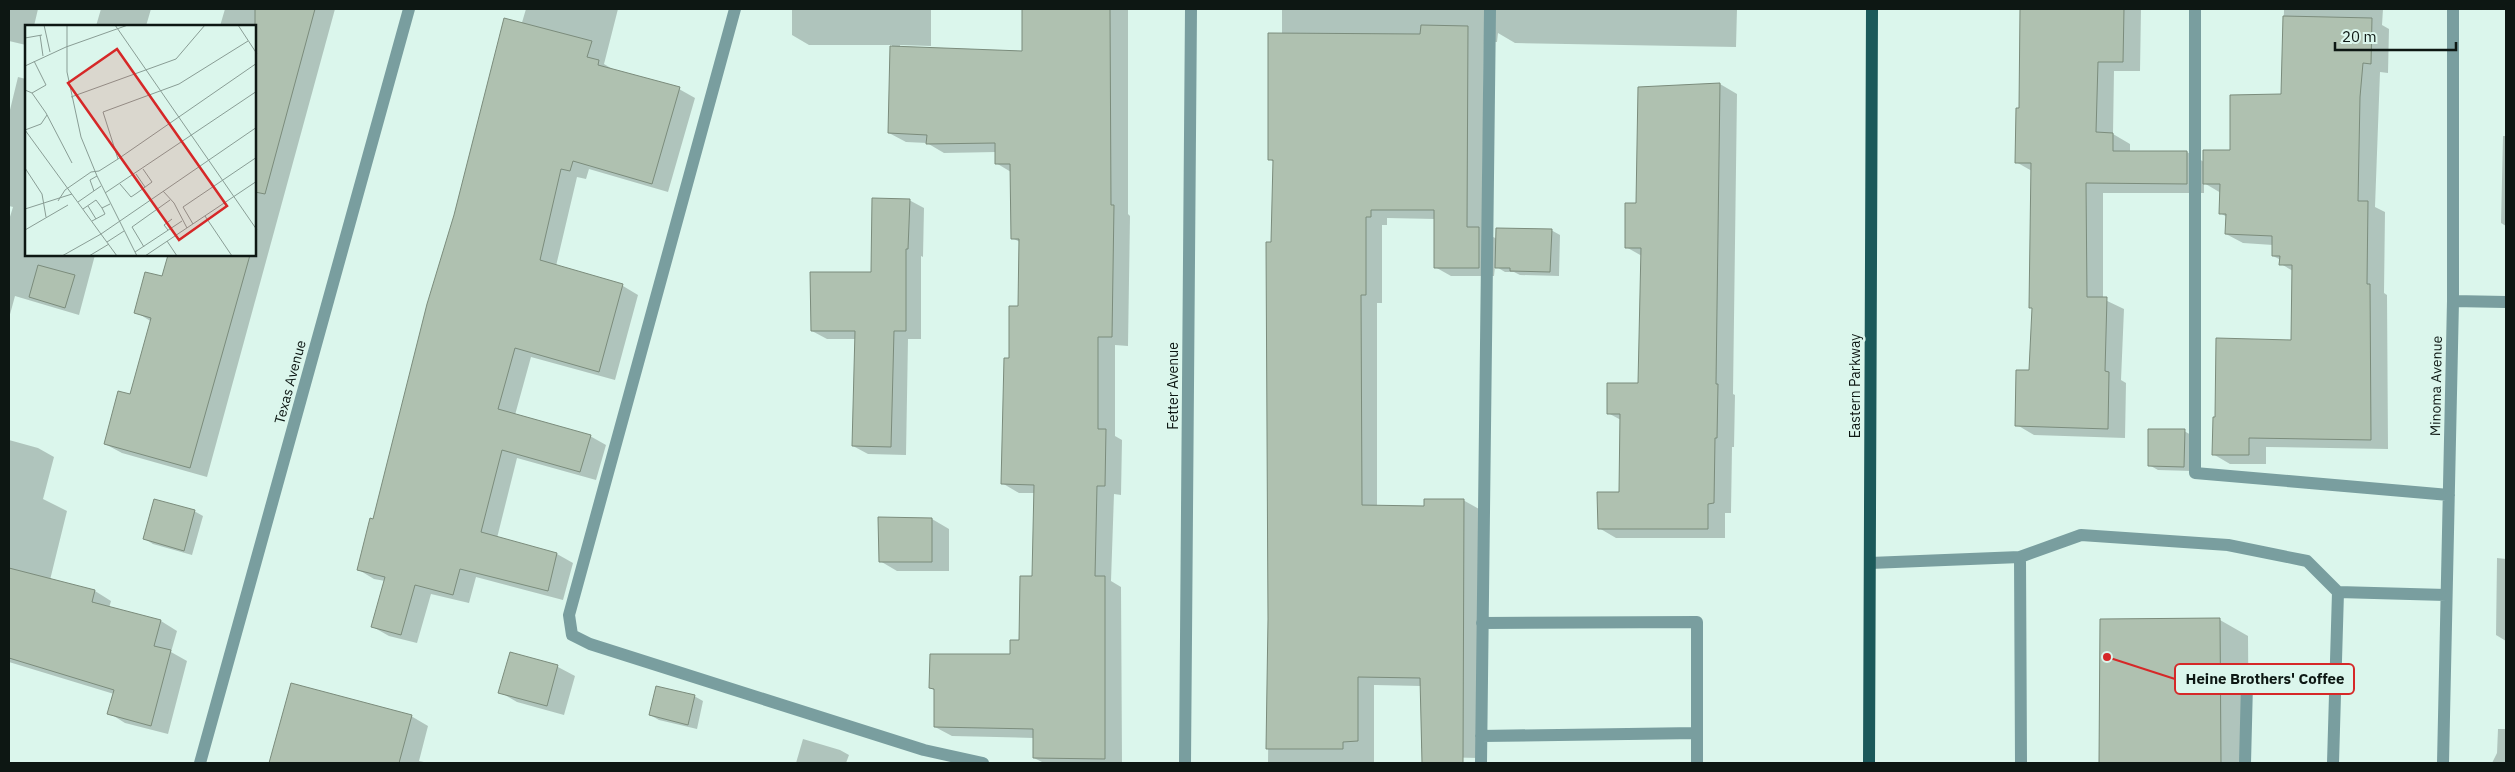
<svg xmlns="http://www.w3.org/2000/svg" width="2515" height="772" font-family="'IBM Plex Sans',sans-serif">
  <rect width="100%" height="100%" fill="#dbf6ec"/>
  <path fill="#0003" d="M9 9H38L34 26H26V45L9 41Z
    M101 9H151L146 26H96Z
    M225 9H335L207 477 122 453 105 444 130 395 152 322 136 312 163 278 169 255H255V26H220Z
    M526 9H618L604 64 614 70 679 89 695 98 668 192 589 169 586 179 577 177 556 266 623 286 638 295 615 380 531 357 515 415 590 436 606 445 596 480 517 458 497 538 557 554 573 563 563 600 476 577 469 603 431 594 417 643 389 636 373 627 385 581 374 579 359 570Z
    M792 9H931V46L900 45V48L1023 52V9H1128V214L1130 216 1128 346 1115 345V436L1122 440 1121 495 1114 494 1111 581 1121 587 1122 763H1044L1034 758V738L952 736 935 727V691L931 688 1012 655 1020 641 1033 577 1035 493H1019L1002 483 1010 360 1019 307 1020 242 1012 238 1011 172 996 163V152L944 153 927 143 906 142 889 133 892 45H809L792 35Z
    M1282 9H1737L1736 47 1515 43 1498 33 1497 42H1484L1482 231 1497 239 1551 230 1560 235 1559 276 1520 275 1514 272H1505L1495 266 1494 276H1451L1435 267V219L1387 218V225H1382V303H1377V506L1425 507 1463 500 1479 509 1478 758 1437 757 1421 748V686L1374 685V763H1268L1274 162 1269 159 1282 34Z
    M2021 9H2141L2140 71H2114L2113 134 2130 144V153L2187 152 2204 162 2231 151 2282 95 2284 9H2383L2382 25 2389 29 2388 73 2380 72 2375 207 2385 212 2384 293 2387 295 2388 449 2266 447V464H2230L2213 454 2292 342 2293 271 2281 264V260L2273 256V245L2243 243 2226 234 2227 217 2220 213 2221 193 2204 183V193H2103V299L2124 309 2121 380 2126 383 2125 438 2034 435 2017 425 2030 371 2033 308 2032 171 2016 162 2020 109Z
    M18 77 26 79V255H95L79 315 15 296 9 318V220L13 207 9 206V114Z
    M1720 84 1737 94 1733 394 1735 395 1734 447H1732L1731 513H1725V538H1616L1599 528 1620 493 1621 420 1608 413 1639 384 1642 256 1626 247 1637 204Z
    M2503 136H2506V226L2501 223Z
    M909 200 924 208 923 257 921 256V339H908L906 455 868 454 853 446 856 339H827L812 331 872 273Z
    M2184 431 2193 436 2192 471 2158 470 2149 465Z
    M9 440 38 448 54 457 43 499 67 511 50 580 95 591 111 601 109 608 161 621 177 631 171 652 187 661 168 734 125 723 109 713 114 694 9 662Z
    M194 511 203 516 192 555 153 544 145 539Z
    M932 519 949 529V571H897L880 561Z
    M2497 558 2506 559V641L2496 635Z
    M2101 620H2220L2248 636 2249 763H2100Z
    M511 654 558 667 575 676 564 715 517 702 500 692Z
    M292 685 411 716 428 726 419 761 429 763H271Z
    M694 696 703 701 697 729 659 720 650 715Z
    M2505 718 2506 763H2492L2497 753 2498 729H2505Z
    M803 739 840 750 849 755 846 763H796Z"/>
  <path fill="#afc1b0" stroke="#7b8c7c" d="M255 9H315L265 194 255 192Z
    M1022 9H1110L1111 205H1114L1112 337H1098V429H1106L1105 486H1097L1095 576H1105V759L1033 758V729L934 727V689L929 688 930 654H1010V640H1019L1020 576H1032L1034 485 1001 484 1004 358H1009V306H1018L1019 239H1011L1010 164H995V143L926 144 927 135 888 133 890 46 1022 51Z
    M2020 9H2124L2123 62H2098L2096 132 2113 133V151H2187V184L2086 183 2087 297H2107L2105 371 2109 372 2108 429 2015 426 2016 370H2029L2032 308H2029L2031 163H2015L2016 108H2019Z
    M2283 16 2372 18 2371 64 2363 63 2360 97 2358 201H2368L2367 284H2370L2371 440 2249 438V455H2212L2213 417H2215L2216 338 2291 340 2292 265H2279L2280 256H2272V236L2225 234 2226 214H2219L2220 184H2203V150H2230V95L2281 94Z
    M504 18 592 41 587 57 599 60 598 65 680 87 652 184 573 161 570 171 561 169 540 260 623 284 599 372 515 348 498 409 591 435 580 472 502 450 481 532 557 553 548 591 460 569 453 595 415 585 401 635 371 627 385 577 357 570 370 518 373 519 427 304 454 215Z
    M1421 25 1468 26 1467 227H1479V268H1434V210H1371V217H1366V295H1361L1362 505 1424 506V499H1464L1463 763H1422L1420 678 1358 677V741L1343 742V749H1266L1268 619 1266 242H1271L1273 160H1268V33L1420 34Z
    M1720 83 1716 384H1718L1717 438H1715L1714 503 1708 504V529H1598L1597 492H1619L1620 414H1607V383H1638L1641 248H1625V203H1636L1638 87Z
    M872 198 910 199 908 249H906V331H894L891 447 852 446 855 331H811L810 272H871Z
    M1496 228 1552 229 1550 272 1510 271V268H1495Z
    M168 255H250L190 468 104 444 118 391 130 394 151 318 134 313 145 272 162 276Z
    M38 265 75 275 65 308 29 297Z
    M2148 429H2185L2184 467 2148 466Z
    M154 499 195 510 184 551 143 539Z
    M878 517 932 518V562H879Z
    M9 568 95 590 92 602 161 620 154 646 171 650 151 726 107 714 114 690 9 658Z
    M2220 618 2221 763H2099L2100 619Z
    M510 652 558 665 547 706 498 693Z
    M291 683 412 715 399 763H269Z
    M656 686 695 695 688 725 649 715Z"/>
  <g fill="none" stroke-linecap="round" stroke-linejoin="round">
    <path stroke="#799e9f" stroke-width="12" d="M735 9 569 615 572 635 590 644 924 750 983 763
      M2195 9V473L2449 495
      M2453 301 2506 302
      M2020 557 2021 763
      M1870 563 2020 557 2081 535 2228 545 2307 561 2338 592 2446 595
      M1482 623 1697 622V763
      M1481 736 1697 733
      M200 763 409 9
      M1185 763 1191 9
      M1481 763 1490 9
      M2245 763 2247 684
      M2333 763 2338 592
      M2443 763 2453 301V9"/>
    <path stroke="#1b595a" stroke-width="12" d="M1869 763 1872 9"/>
  </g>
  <g text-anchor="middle" stroke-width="5" stroke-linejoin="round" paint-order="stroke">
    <g font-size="14" fill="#0d1713" stroke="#dbf6ec">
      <text transform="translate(290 382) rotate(-75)" y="5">Texas Avenue</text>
      <text transform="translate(1173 386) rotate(-90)" y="5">Fetter Avenue</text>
      <text transform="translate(1855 386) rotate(-90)" y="5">Eastern Parkway</text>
      <text transform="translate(2436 386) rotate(-89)" y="5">Minoma Avenue</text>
    </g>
  </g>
  <g transform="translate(25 25)">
    <rect width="231" height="231" fill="#dbf6ec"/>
    <path fill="none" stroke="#899d95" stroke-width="1" d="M19 0 25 27M42 0V47L56 112 72 151 112 231M90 0 232 205M213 0 232 29M15 10 18 31M0 13 17 10M41 22 103 0M0 41 41 22M0 65 7 68 21 60 9 36M7 68 21 88 47 138M46 72 151 34 180 0M0 105 16 99 22 90M0 105 92 231M93 134 78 87 154 59 223 16M0 143 17 169 21 192M111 149 120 162M95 159 106 172 112 168 127 157 118 144M69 166 65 155 72 151M138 166 149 178 162 203M80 168 232 66M33 176 40 165 66 147 74 146 93 134 232 38M53 177 76 161M63 181 71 194M0 184 47 169M58 184 71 175 77 183M180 191 207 231M67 196 80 189 77 183 85 179M168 199 158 182 232 132M0 205 43 180M143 205 139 200 147 194M142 216 152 231M82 217 99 206M119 222 107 202 145 175M110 227 157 196M37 231 76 209 232 102M64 231 84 219M120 231 232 156"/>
    <path fill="#d62828" fill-opacity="0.15" stroke="#d62828" stroke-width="2.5" d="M92 24 202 181 154 215 43 58Z"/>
    <rect width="231" height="231" fill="none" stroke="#0d1713" stroke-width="2.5"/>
  </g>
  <path fill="none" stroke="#d62828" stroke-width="2" d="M2107 657L2175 679"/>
  <circle fill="#d62828" stroke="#dbf6ec" stroke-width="2" cx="2107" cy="657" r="5"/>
  <rect fill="#dbf6ec" stroke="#d62828" stroke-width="2" x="2175" y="664" width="179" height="30" rx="5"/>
  <g font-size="15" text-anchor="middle" font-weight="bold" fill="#0d1713">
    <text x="2265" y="684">Heine Brothers' Coffee</text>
  </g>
  <rect width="2515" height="772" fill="none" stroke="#0d1713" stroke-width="20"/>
  <path d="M2335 42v8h121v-8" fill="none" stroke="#0d1713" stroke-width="2.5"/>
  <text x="2342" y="42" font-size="15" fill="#0d1713" stroke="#dbf6ec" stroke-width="4" paint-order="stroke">20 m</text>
</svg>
